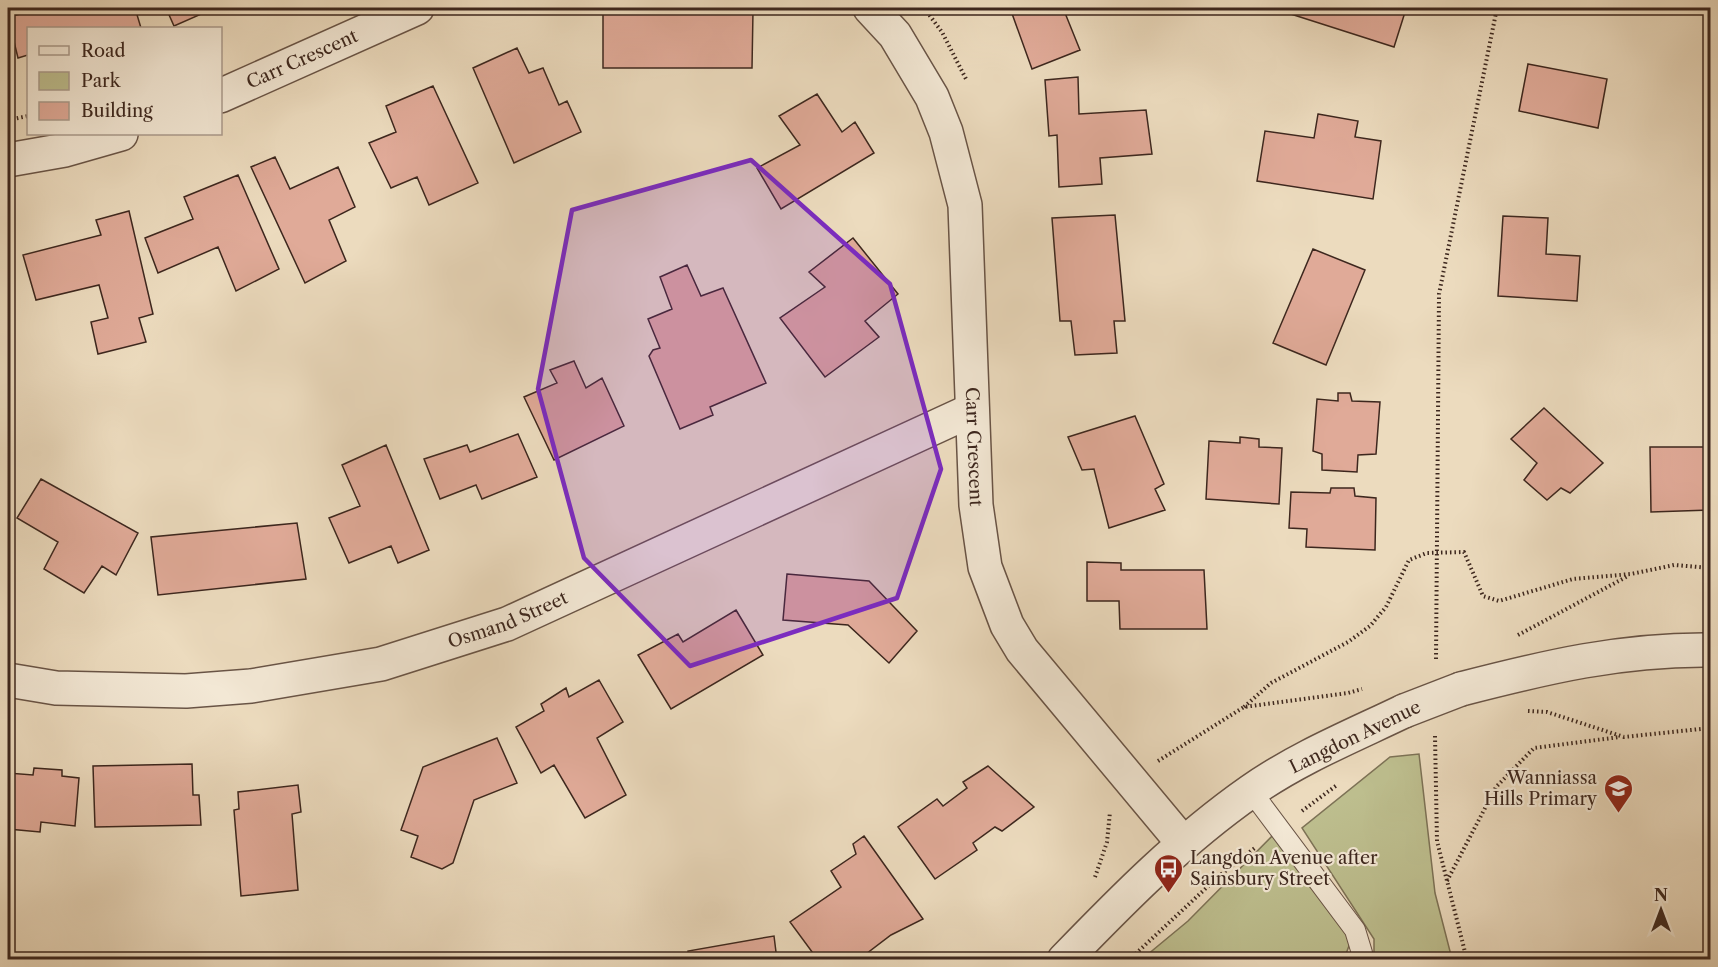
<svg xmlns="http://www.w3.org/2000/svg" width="1718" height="967" font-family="'Libre Caslon Text',serif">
  <rect width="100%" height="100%" fill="#ecdbbe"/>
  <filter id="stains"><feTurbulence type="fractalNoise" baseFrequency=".00333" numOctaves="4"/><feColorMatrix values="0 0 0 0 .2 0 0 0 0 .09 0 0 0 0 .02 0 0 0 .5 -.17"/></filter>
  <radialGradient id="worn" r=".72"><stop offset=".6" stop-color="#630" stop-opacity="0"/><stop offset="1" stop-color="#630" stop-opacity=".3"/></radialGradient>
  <path fill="#bdbe8e" stroke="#7d7256" stroke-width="1.5" d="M1419 754 1435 893 1452 959H1374V939L1302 828 1390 757Z
    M1279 829 1355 930 1344 959 1141 960 1188 921Z"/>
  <path fill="#e0aa98" stroke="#3d271e" stroke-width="1.5" d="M44 8H135L141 28H28V55L18 58 8 17Z
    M166 8H204L206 12 174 26Z
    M1010 8H1063L1080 50 1032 69Z
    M1272 8H1402L1406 9 1394 47Z
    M603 9 753 11 752 68H603Z
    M517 48 529 73 543 68 559 105 567 101 581 132 514 163 473 68Z
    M1528 64 1607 79 1598 128 1519 111Z
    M1078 77 1079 114 1146 110 1152 154 1100 158 1102 184 1059 187 1057 135 1049 136 1045 80Z
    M433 86 478 183 429 205 417 177 391 188 369 143 396 132 386 106Z
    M817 94 842 132 855 122 874 153 781 209 757 168 800 145 779 116Z
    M1318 114 1358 121 1355 137 1381 141 1373 199 1257 181 1265 131 1314 138Z
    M275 157 290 189 338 167 355 207 329 220 346 261 305 283 251 167Z
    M238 175 279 269 236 291 218 247 158 273 145 238 193 219 184 197Z
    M129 211 153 314 139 318 146 342 98 354 91 322 108 318 99 285 36 300 23 255 101 235 96 220Z
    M1115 215 1125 321H1114L1117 353 1075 355 1071 321H1060L1052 218Z
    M1503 216 1548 218 1546 254 1580 256 1577 301 1498 296Z
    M853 238 898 294 865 321 879 337 825 377 780 318 825 287 809 272Z
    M1313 249 1365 270 1326 365 1273 343Z
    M687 265 701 296 723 288 766 383 710 407 713 415 680 429 649 356 653 350 660 348 648 319 672 309 660 277Z
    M574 361 586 388 602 378 624 426 554 460 524 397 557 383 550 370Z
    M1338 393H1350L1352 401 1380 402 1376 454 1358 455 1357 472 1322 470V454L1313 451 1317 399 1338 401Z
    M1544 408 1603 463 1570 493 1561 488 1547 500 1524 480 1537 463 1511 439Z
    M1135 416 1164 484 1155 489 1165 510 1109 528 1094 469 1082 470 1068 437Z
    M518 434 537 477 482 499 476 485 440 499 424 459 467 445 470 452Z
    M1240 437 1259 439V447L1282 448 1279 504 1206 499 1209 441 1240 443Z
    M386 445 429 550 398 563 391 546 349 563 329 518 360 506 342 465Z
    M1650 447H1710V510L1651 512Z
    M41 479 138 533 116 575 102 566 84 593 44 569 58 542 17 518Z
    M1331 488H1354L1355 496 1376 498 1375 550 1306 547 1307 529 1289 528 1291 492 1330 493Z
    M297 523 306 579 158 595 151 537Z
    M1087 562 1121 563V570H1204L1207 629H1120L1119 601H1087Z
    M787 574 869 581 917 631 889 663 848 625 783 620Z
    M736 610 763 655 671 709 638 655 678 634 683 642Z
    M599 680 623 722 597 738 626 795 585 818 554 765 541 773 516 727 544 711 541 704 566 688 569 697Z
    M497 738 517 783 474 800 453 863 442 869 411 857 418 836 401 830 423 767Z
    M192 764 193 795H199L201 825 95 827 93 766Z
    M988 766 1034 807 1002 831 995 827 973 843 977 850 935 879 898 827 937 799 943 806 967 788 963 782Z
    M34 768 62 770V776L79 778 75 826 41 822 40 832 8 829V773L33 775Z
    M298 785 301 812 292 814 298 890 241 896 234 810 239 809 238 792Z
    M864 836 923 919 891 935 858 960H818L790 922 841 887 831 871 856 854 853 844Z
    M774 936 777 960H689L688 951Z"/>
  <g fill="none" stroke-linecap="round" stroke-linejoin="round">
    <defs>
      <path id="service" d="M1251 791 1355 930 1362 953 1361 960"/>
      <g id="minor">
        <path id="s1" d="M870 8 895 35 932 97 946 132 965 205 976 505 985 567 1007 625 1022 650 1183 843"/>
        <path id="s2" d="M220 96 417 8"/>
        <path d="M8 160 65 150 121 134"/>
        <path id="s3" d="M8 680 56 688 186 691 251 686 381 664 507 624 972 410"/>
      </g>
      <path id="tertiary" d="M1461 689C1546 667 1622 649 1710 650
        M1064 960C1123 899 1181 840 1251 791 1298 758 1352 736 1404 711"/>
    </defs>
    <use href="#service" stroke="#695446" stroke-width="22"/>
    <use href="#minor" stroke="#695446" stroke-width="36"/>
    <use href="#tertiary" stroke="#695446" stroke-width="36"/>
    <path stroke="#3d271e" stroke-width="4" stroke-dasharray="1.5 3" stroke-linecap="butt" d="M924 8 942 32 966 79
      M8 120 28 116
      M1518 635 1628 576
      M1436 659 1439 294 1497 8
      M1244 707 1271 683 1348 642 1370 626 1386 607 1409 560 1427 553 1464 552 1483 596 1499 601 1573 579 1631 574 1674 565 1710 568
      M1528 711 1547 712 1624 737 1710 728
      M1435 736 1437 841 1467 960
      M1158 761 1244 707 1348 693 1362 689
      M1302 811 1337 785
      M1095 877 1107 842 1110 812
      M1447 881 1496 787 1534 748 1620 737
      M1129 960 1219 876 1256 847"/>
    <use href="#service" stroke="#f3e8d5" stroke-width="20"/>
    <use href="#minor" stroke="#f3e8d5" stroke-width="33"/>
    <use href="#tertiary" stroke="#f3e8d5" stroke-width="33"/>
    <defs>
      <path id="tertiary-bridge" d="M1404 711 1461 689"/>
    </defs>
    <use href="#tertiary-bridge" stroke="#695446" stroke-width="36" stroke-linecap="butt"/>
    <use href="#tertiary-bridge" stroke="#f3e8d5" stroke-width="33"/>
  </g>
  <path fill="#7b2cbf" fill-opacity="0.2" stroke="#7b2cbf" stroke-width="4.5" stroke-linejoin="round" d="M751 160 890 284 941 469 897 598 690 666 584 558 538 389 572 210Z"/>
  <defs>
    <symbol id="school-pin" viewBox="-11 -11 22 30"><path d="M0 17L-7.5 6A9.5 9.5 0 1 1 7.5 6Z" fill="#8f2418" stroke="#f3e8d5"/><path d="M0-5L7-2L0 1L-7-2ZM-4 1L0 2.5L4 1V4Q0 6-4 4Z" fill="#fff"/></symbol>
    <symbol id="bus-pin" viewBox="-11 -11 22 30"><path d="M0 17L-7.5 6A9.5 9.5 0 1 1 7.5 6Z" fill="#8f2418" stroke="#f3e8d5"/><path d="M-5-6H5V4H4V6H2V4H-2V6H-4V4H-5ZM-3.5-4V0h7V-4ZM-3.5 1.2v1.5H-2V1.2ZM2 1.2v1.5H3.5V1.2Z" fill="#fff"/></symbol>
  </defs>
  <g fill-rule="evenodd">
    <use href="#school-pin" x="1602" y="772" width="33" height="45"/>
    <use href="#bus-pin" x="1152" y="852" width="33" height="45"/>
  </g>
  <g text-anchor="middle" stroke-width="4.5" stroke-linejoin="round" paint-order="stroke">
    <g font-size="18" fill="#3d271e" stroke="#f3e8d5">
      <text dy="6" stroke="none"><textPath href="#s2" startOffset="90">Carr Crescent</textPath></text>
      <text dy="6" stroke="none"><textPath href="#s1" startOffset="464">Carr Crescent</textPath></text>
      <text dy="6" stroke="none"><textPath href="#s3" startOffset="510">Osmand Street</textPath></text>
      <text transform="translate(1355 737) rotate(-26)" y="6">Langdon Avenue</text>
    </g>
    <g font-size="18" fill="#3d271e" stroke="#f3e8d5" text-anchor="end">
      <text x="1597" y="784">Wanniassa<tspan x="1597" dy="21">Hills Primary</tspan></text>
      <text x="1190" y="864" text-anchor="start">Langdon Avenue after<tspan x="1190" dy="21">Sainsbury Street</tspan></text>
    </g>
  </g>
  <rect width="1718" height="967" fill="none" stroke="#ecdbbe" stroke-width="30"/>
  <rect x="9" y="9" width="1700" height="949" fill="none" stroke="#3d271e" stroke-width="3"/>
  <rect x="15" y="15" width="1688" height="937" fill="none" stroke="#3d271e" stroke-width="1.5"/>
  <rect x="27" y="27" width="195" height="108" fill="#f3e8d5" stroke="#aa9b8c" stroke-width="1.5"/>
  <rect x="39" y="46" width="30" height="9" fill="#f3e8d5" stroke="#aa9b8c" stroke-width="1.5"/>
  <text x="81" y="57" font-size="18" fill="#3d271e">Road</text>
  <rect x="39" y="72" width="30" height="18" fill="#bdbe8e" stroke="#aa9b8c" stroke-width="1.5"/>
  <text x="81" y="87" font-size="18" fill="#3d271e">Park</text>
  <rect x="39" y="102" width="30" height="18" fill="#e0aa98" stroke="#aa9b8c" stroke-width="1.5"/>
  <text x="81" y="117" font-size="18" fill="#3d271e">Building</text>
  <g transform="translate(1661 910)" stroke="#f3e8d5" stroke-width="4.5" paint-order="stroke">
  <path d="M0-4.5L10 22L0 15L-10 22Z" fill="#3d271e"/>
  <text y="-9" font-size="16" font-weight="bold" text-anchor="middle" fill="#3d271e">N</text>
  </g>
  <rect width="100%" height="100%" filter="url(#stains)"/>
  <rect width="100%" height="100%" fill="url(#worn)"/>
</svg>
